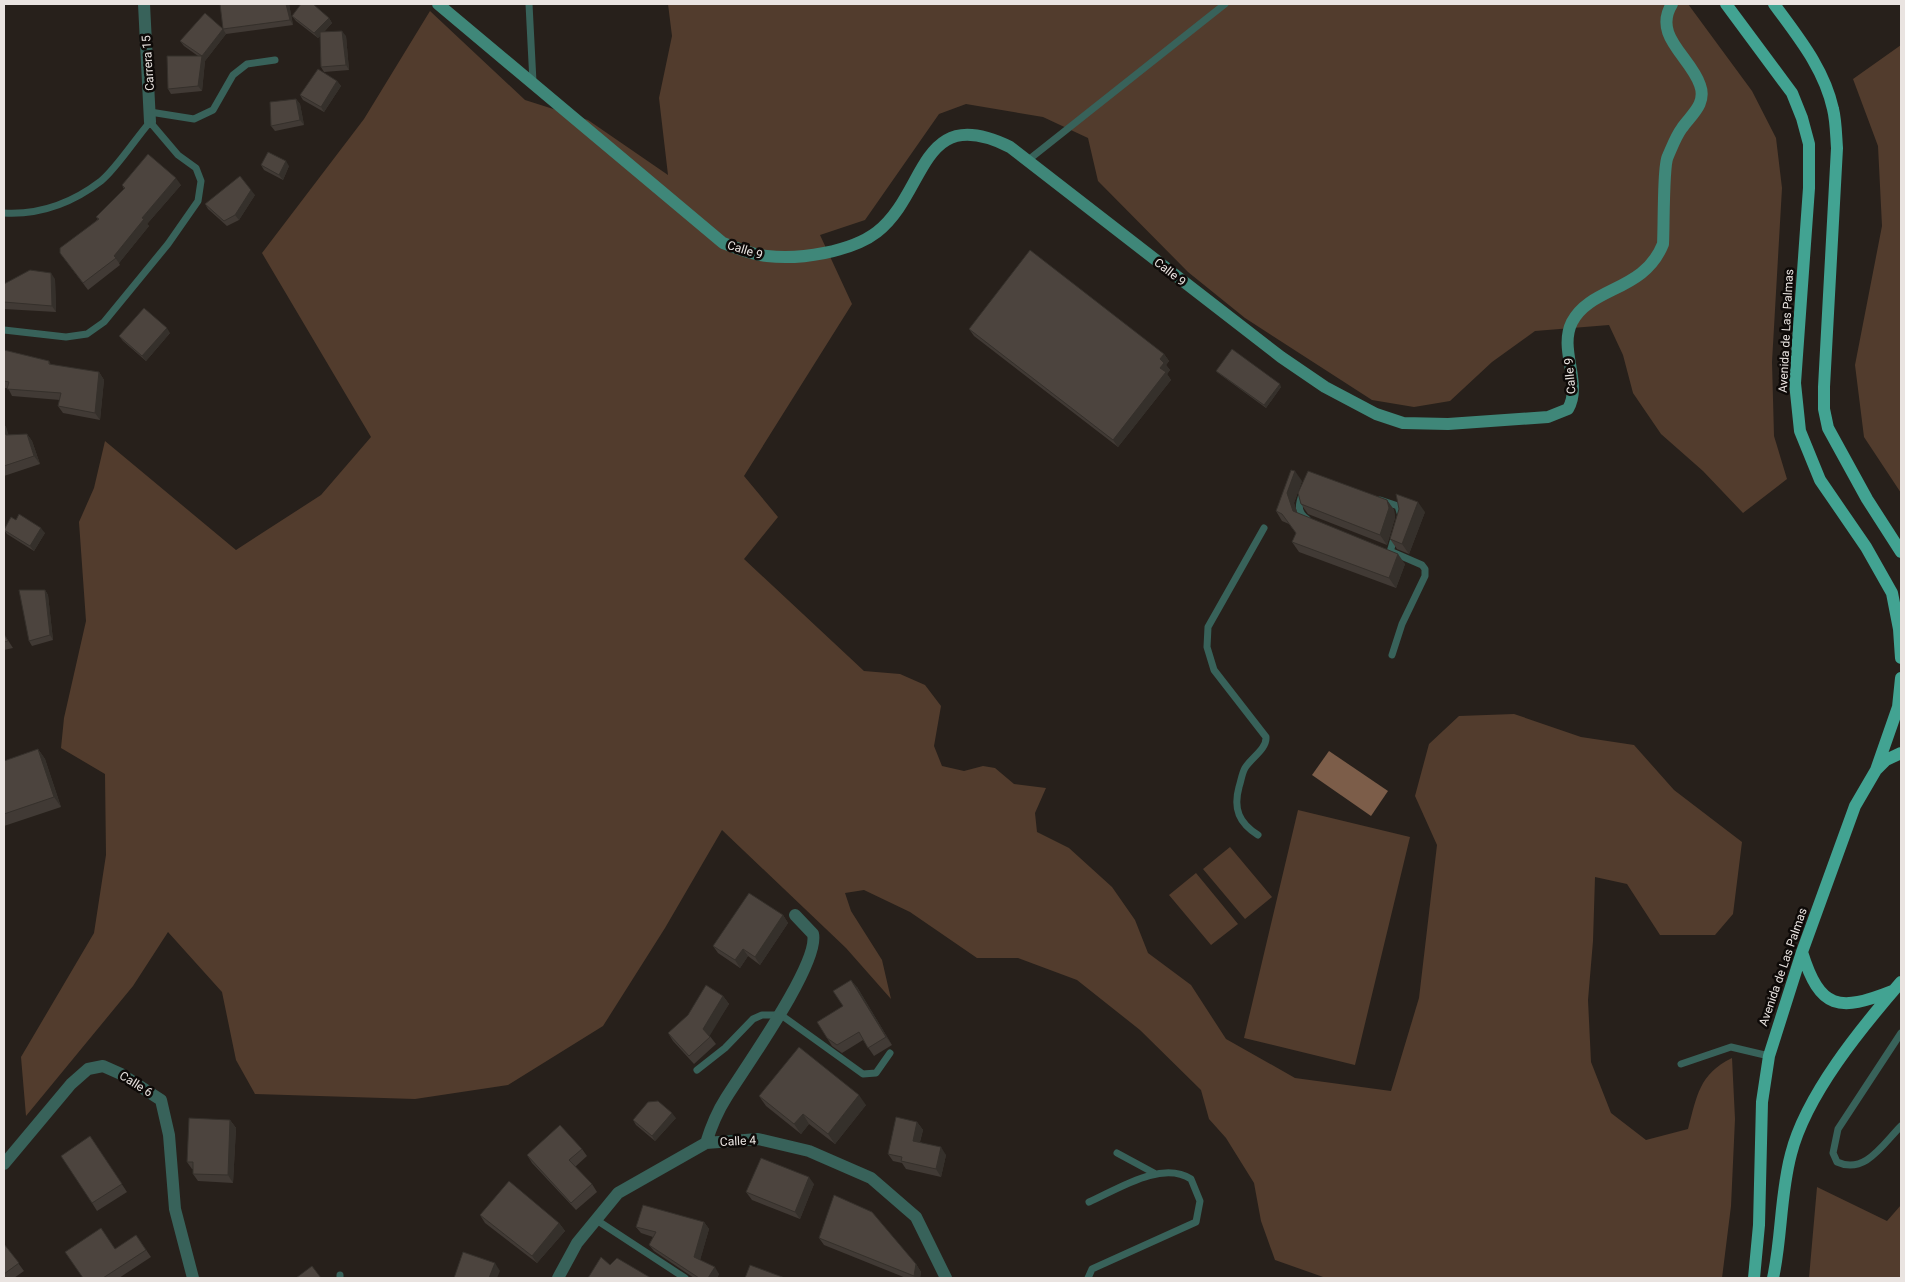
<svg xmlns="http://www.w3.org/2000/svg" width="1905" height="1282" font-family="Roboto,sans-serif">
  <rect width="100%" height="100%" fill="#27201b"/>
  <path fill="#523c2d" d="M668 4H1688L1752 91 1776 138 1782 188 1772 362 1774 436 1787 479 1743 513 1703 471 1661 434 1633 393 1623 355 1609 325 1535 331 1492 362 1450 401 1414 407 1372 400 1245 318 1188 272 1098 181 1088 138 1043 117 966 104 939 114 865 220 820 235 852 304 744 476 778 517 744 559 864 671 900 674 925 685 941 706 934 746 942 766 964 771 983 766 995 768 1014 784 1046 788 1035 813 1037 832 1069 848 1112 887 1135 920 1148 953 1191 985 1226 1039 1295 1078 1391 1091 1419 998 1437 845 1415 796 1429 744 1459 716 1514 714 1581 737 1634 745 1674 790 1742 842 1733 914 1715 935H1660L1627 884 1595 877 1593 941 1588 1000 1591 1062 1611 1113 1646 1140 1688 1129C1697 1096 1699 1074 1732 1058L1735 1119 1731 1206 1722 1278H1326L1275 1260 1261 1221 1254 1183 1226 1138 1209 1119 1201 1090 1140 1030 1077 980 1018 958H977L910 912 864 890 845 893 851 911 882 960 891 999 846 948 722 830 665 928 603 1026 508 1085 415 1099 255 1094 236 1060 222 992 168 932 133 986 26 1116 21 1057 94 933 106 855 105 774 61 748 64 718 86 621 79 522 94 488 105 441 236 550 321 495 371 437 262 253 364 119 430 11 525 100 588 120 668 175 659 98 672 36Z
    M1901 45V493L1864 437 1855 365 1882 226 1878 146 1853 79Z
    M1298 810 1410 837 1355 1065 1244 1038Z
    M1230 847 1272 897 1245 919 1203 869Z
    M1196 873 1238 924 1211 945 1169 895Z
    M1817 1187 1887 1221 1901 1205V1278H1809Z"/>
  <path fill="#7c5d49" d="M1329 751 1388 791 1371 816 1312 775Z"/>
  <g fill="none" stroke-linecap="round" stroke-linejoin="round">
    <path stroke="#38625a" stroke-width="7" d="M529 4 533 82
      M150 112 194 119 213 110 233 75 247 64 275 60
      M1027 161 1225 4
      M4 213C40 215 71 204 101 181 116 169 136 138 150 122L178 155 196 168 201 181 198 201 168 244 104 322 87 334 66 337 4 330
      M1303 492C1299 503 1296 512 1307 519
      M1380 500 1398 506 1401 516
      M1390 552 1395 535
      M1392 552 1422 565 1425 569V576L1402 624 1392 655
      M1258 835C1239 823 1233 809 1239 787 1241 781 1242 773 1245 768 1251 758 1267 749 1266 737L1214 670 1207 647 1208 627 1264 528
      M1901 1033 1838 1129 1833 1153 1837 1162C1865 1175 1883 1144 1901 1126
      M1681 1064 1731 1047 1769 1056
      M697 1070 725 1048 753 1019 762 1015H781L863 1074 876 1073 890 1053
      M1117 1153 1154 1173
      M595 1219 685 1278
      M340 1275V1278
      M1088 1278 1092 1269 1196 1222 1200 1201 1191 1179C1162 1160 1118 1189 1089 1202"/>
    <path stroke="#38625a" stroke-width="12" d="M144 4 150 122
      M706 1143C711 1127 717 1112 726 1098 744 1069 820 963 813 934L795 915
      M4 1164 71 1084 88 1069 103 1066 121 1074 161 1100 169 1135 175 1209 193 1278
      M558 1278 577 1243 618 1193 706 1143 758 1139 809 1151 871 1178 916 1217 946 1278"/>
    <path stroke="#3f8779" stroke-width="12" d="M438 4 723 243C737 248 752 255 767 256 799 260 851 252 877 232 928 192 919 102 1010 147L1281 357 1325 387 1376 414 1403 423 1448 424 1548 417 1568 409C1583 383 1558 350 1572 322 1591 286 1644 292 1663 244 1664 228 1663 165 1668 156 1672 147 1676 136 1682 128 1691 115 1707 104 1700 85 1691 57 1652 36 1672 4"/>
    <path stroke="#42a392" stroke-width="12" d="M1726 4 1792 93 1802 118 1809 144V188L1795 383 1800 431 1820 480 1866 547 1892 593 1899 629 1901 658
      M1774 4C1798 37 1824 68 1833 109 1836 121 1836 135 1837 148L1824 387V409L1828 428 1867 499 1901 552
      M1877 769 1886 760 1901 753
      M1802 952C1820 1010 1839 1012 1892 991
      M1754 1278 1759 1225 1762 1102 1769 1056 1802 952 1855 806 1876 770 1898 707 1901 678
      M1773 1278C1782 1237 1780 1195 1791 1154 1806 1095 1861 1028 1901 982"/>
  </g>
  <path fill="#413a35" d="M224 4H289L293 25 226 34 205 61 202 91 171 94 168 89 198 56 184 46 180 41 223 29Z
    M292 16 329 18 332 23 324 32 346 36 349 70 324 72 321 67 320 36 318 38 296 21Z
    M337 81 341 86 324 112 303 100 300 95Z
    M296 99 300 104 304 125 275 131 271 126Z
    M261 165 289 166 283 180 264 170Z
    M122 185H181L147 224 149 226 119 263 120 265 88 290 60 253 98 219 96 217 124 189Z
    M255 195 239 220 227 226 208 209 205 204Z
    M55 279 56 312 4 309V284Z
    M969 329 1164 354 1169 361 1166 365 1170 370 1167 374 1171 380 1118 447 974 336Z
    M170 333 146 361 123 341 119 336Z
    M4 350 49 361 51 365 99 372 104 380 100 420 63 413 58 406 60 400 12 396 8 388H4Z
    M1216 371 1281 387 1266 408 1218 373Z
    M4 424 6 427 8 435 27 434 32 441 40 464 4 476Z
    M1302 481 1294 503 1297 513 1405 564 1396 588 1299 552 1292 542 1296 533 1289 524 1282 521 1276 511Z
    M1387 500 1394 510 1395 518 1387 545 1308 514 1301 504Z
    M1425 512 1409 554 1397 549 1390 539Z
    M16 520 45 533 34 551 7 534 4 530Z
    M45 590 48 595 53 640 32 646 29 641Z
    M4 634 13 648 4 650Z
    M38 749 45 759 61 807 4 826V761Z
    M783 915 788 923 760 965 748 956 740 968 718 953 713 946Z
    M857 987 892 1045 874 1056 863 1040 842 1053 832 1046 827 1038 843 1006Z
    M723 996 729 1004 709 1035 716 1044 694 1064 673 1041 668 1033Z
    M759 1096 866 1105 835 1144 809 1124 801 1134 766 1106Z
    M676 1118 655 1141 636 1125 633 1120Z
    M230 1120 236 1128 233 1183 198 1181 193 1174V1169H192L187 1162Z
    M917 1122 923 1130 920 1142 946 1155 941 1177 906 1169 902 1163 893 1161 888 1154Z
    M90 1136 127 1192 97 1211 92 1203Z
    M582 1149 587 1156 575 1167 592 1184 597 1192 576 1210 532 1163 527 1155Z
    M814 1184 800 1219 752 1200 746 1192Z
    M480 1215 559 1223 565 1231 537 1263 485 1223Z
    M704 1222 709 1229 700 1260 719 1274 717 1278H694L654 1251 649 1245 653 1237 641 1233 636 1227Z
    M136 1235 151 1257 119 1278H83L115 1249Z
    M819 1238 916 1264 921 1272 920 1278H906L824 1245Z
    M4 1244 24 1271 14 1278H4Z"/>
  <path fill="#35302b" d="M286 4H289L293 25 290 20Z
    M329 18 332 23 318 38 314 33Z
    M223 29 226 34 205 61 202 91 198 86 202 56Z
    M342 31 346 36 349 70 346 65Z
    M337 81 341 86 324 112 321 107Z
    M296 99 300 104 304 125 300 120Z
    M286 161 289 166 283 180 279 175Z
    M176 178 181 185 147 224 149 226 119 263 114 256 142 218Z
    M251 190 255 195 239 220 235 215Z
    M51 273 55 279 56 312 52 306Z
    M167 328 170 333 146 361 142 356Z
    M1164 354 1169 361 1166 365 1170 370 1167 374 1171 380 1118 447 1113 440 1160 359Z
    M99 372 104 380 100 420 95 413Z
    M1280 384 1281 387 1266 408 1264 405Z
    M4 424 6 427 11 442 6 435 4 429Z
    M27 434 32 441 40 464 34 456Z
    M1295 471 1302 481 1294 503 1300 521 1293 511 1287 493Z
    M1387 500 1394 510 1395 518 1387 545 1380 535Z
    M1418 502 1425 512 1409 554 1402 544Z
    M41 528 45 533 34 551 30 546Z
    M1398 554 1405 564 1396 588 1389 578Z
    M45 590 48 595 53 640 50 635Z
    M38 749 45 759 61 807 54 797Z
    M783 915 788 923 760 965 755 957Z
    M743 949 748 956 740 968 735 960Z
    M851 980 857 987 892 1045 886 1037Z
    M723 996 729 1004 709 1037 703 1029Z
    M859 1095 866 1105 835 1144 828 1134Z
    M672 1113 676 1118 655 1141 652 1136Z
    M803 1114 809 1124 801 1134 794 1124Z
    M230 1120 236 1128 233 1183 228 1175Z
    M917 1122 923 1130 918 1148 913 1141Z
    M941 1147 946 1155 941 1177 936 1169Z
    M809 1177 814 1184 800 1219 795 1212Z
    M704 1222 709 1229 699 1264 694 1257Z
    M559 1223 565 1231 537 1263 532 1256Z
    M495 1263 500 1271 497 1278H489Z
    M916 1264 921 1272 920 1278H915L914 1276Z
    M715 1267 719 1274 717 1278H708Z"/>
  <path fill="#4c443e" stroke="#35302b" d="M220 4H286L290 20 223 29Z
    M301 4H313L329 18 314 33 292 16Z
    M205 13 223 29 202 56 180 41Z
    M342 31 346 65 321 67 320 32Z
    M167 56H202L198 86 168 89Z
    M318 69 337 81 321 107 300 95Z
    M296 99 300 120 271 126 270 102Z
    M268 152 286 161 279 175 261 165Z
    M148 154 176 178 142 218 144 219 114 256 116 258 83 283 60 253V248L99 219 96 217 125 188 122 185Z
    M240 176 251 190 235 215 224 221 205 204Z
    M1030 250 1164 354 1160 359 1164 363 1160 368 1166 372 1113 440 969 329Z
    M30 270 51 273 52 306 4 302V284Z
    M144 308 167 328 142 356 119 336Z
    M1232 349 1280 384 1264 405 1216 371Z
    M4 350 49 361V364L99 372 95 413 58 406 61 393 7 389 9 382 4 381Z
    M4 429 6 435 27 434 34 456 4 466Z
    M1291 470 1295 471 1287 493 1293 511 1398 554 1389 578 1292 542 1296 533 1282 514 1276 511Z
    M1308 471 1387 500 1389 508 1380 535 1301 504 1298 493Z
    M1396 494 1418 502 1402 544 1390 539 1399 509Z
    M19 514 41 528 30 546 4 530 11 517 16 520Z
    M19 590H45L50 635 29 641Z
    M4 634 8 641 4 642Z
    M38 749 54 797 4 814V761Z
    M749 893 783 915 755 957 743 949 735 960 713 946Z
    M851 980 886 1037 868 1048 859 1032 837 1045 827 1038 817 1022 843 1006 833 991Z
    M706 985 723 996 703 1029 710 1037 689 1056 668 1033 688 1015Z
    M799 1047 859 1095 828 1134 803 1114 794 1124 759 1096Z
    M658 1101 672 1113 652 1136 633 1120 648 1102Z
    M896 1117 917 1122 913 1141 941 1147 936 1169 901 1161 902 1157 888 1154Z
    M189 1118 230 1120 228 1175 193 1174V1162H187Z
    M560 1125 582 1149 569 1160 592 1184 571 1203 527 1155Z
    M90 1136 122 1184 92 1203 61 1156Z
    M761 1158 809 1177 795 1212 746 1192Z
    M509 1181 559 1223 532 1256 480 1215Z
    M834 1195 872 1212 916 1264 914 1276 819 1238Z
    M643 1205 704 1222 694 1257 715 1267 708 1278H699L649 1245 656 1232 636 1227Z
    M101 1228 115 1249 136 1235 146 1250 103 1278H83L65 1252Z
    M4 1244 19 1263 4 1274Z
    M463 1252 495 1263 489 1278H454Z
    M601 1257 610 1265 617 1258 651 1278H588Z
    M750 1265 785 1278H745Z
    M312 1266 321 1278H296Z"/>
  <g text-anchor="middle" stroke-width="5" stroke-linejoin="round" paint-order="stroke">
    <g font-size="12" fill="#eae4e1" stroke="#0e0a08">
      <text transform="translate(148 63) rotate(-94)" y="4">Carrera 15</text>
      <text transform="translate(745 250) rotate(17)" y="4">Calle 9</text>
      <text transform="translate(1170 272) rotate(38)" y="4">Calle 9</text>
      <text transform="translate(1786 331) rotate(-87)" y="4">Avenida de Las Palmas</text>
      <text transform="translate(1570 376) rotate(-95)" y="4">Calle 9</text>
      <text transform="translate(1783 967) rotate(-71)" y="4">Avenida de Las Palmas</text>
      <text transform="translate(136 1084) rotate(32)" y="4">Calle 6</text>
      <text transform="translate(738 1141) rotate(-3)" y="4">Calle 4</text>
    </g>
  </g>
  <rect width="1905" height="1282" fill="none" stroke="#eae4e1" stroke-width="10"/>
</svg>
